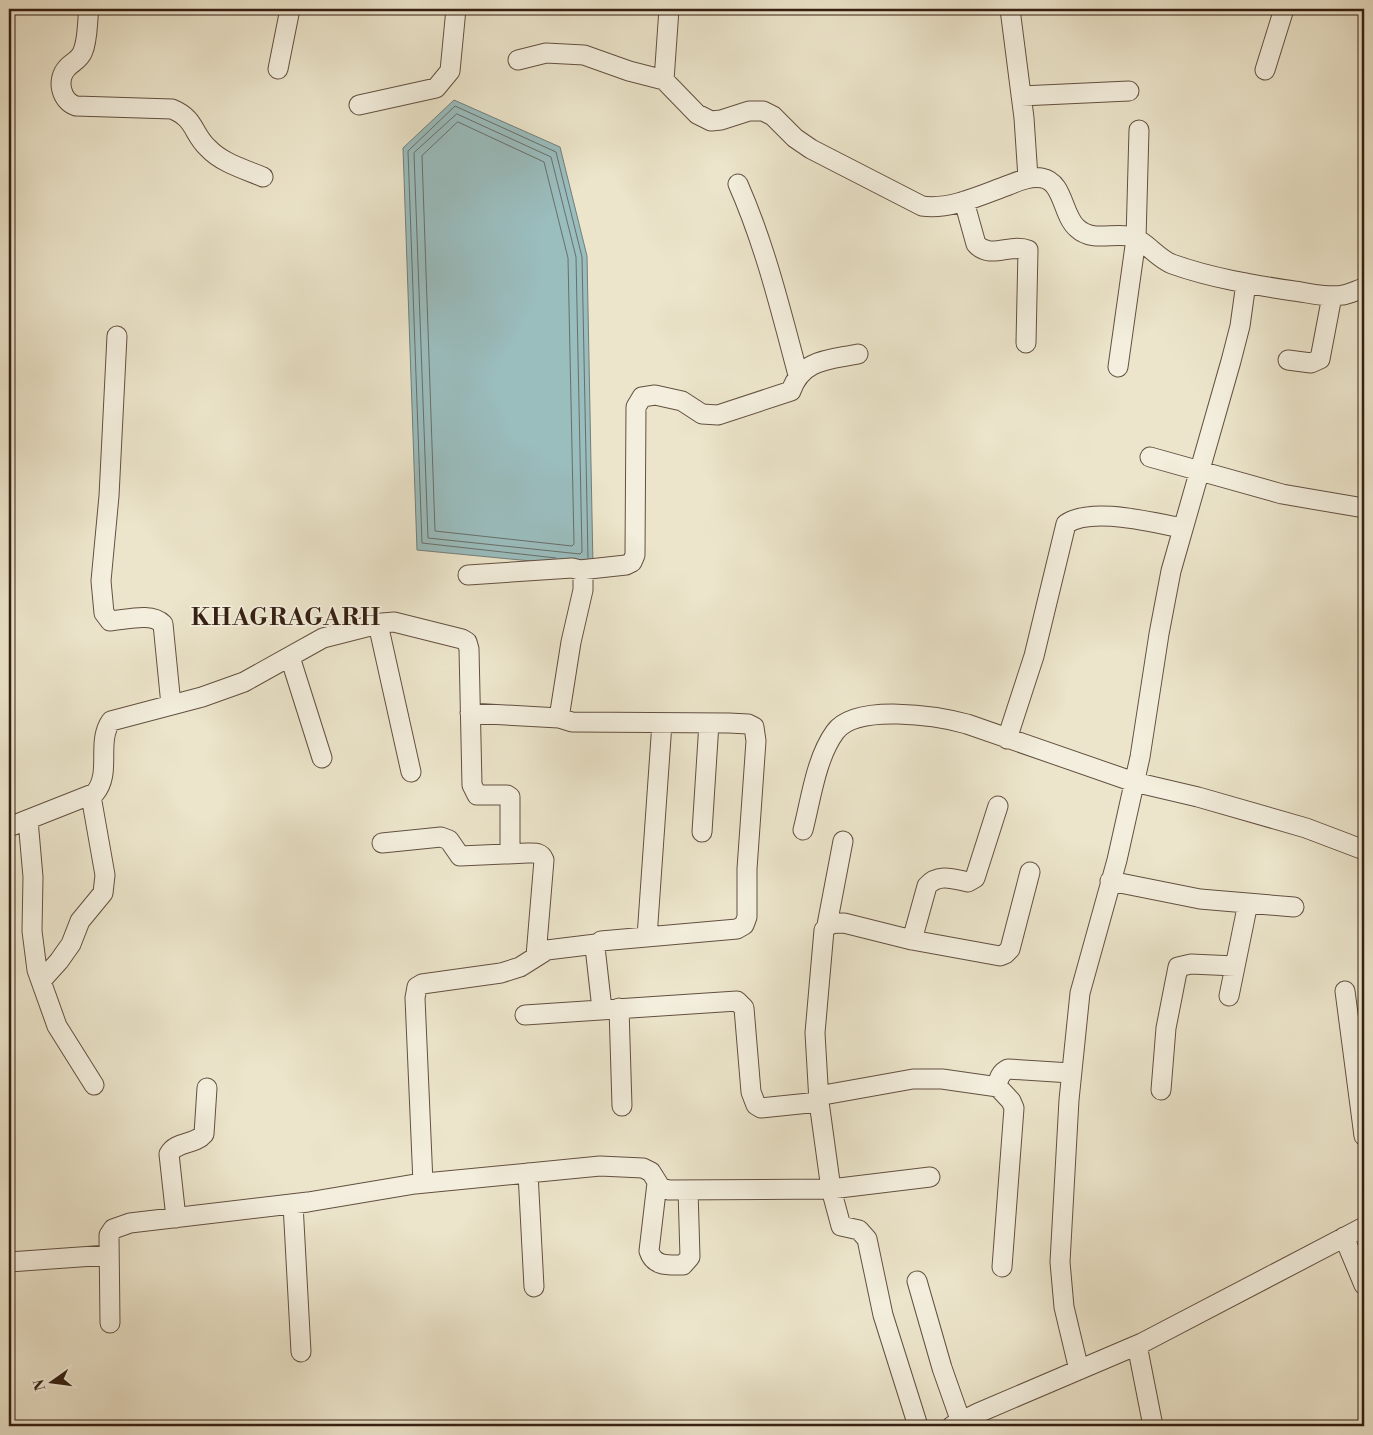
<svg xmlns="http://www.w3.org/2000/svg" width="1373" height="1435" font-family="'Libre Bodoni',serif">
  <rect width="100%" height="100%" fill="#ece5cb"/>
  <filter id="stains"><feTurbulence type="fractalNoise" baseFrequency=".004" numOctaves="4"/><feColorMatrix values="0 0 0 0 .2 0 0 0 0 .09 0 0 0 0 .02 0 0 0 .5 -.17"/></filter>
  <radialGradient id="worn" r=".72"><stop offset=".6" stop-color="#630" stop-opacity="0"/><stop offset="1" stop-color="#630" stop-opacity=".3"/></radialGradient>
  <path fill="#9abdbe" stroke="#727e79" d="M454 100 560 147 587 256 593 567 417 550 403 148Z"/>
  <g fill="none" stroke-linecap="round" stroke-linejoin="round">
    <path stroke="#686e68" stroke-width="1" d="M457 114 551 157 576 257 582 552 580 554 428 538 414 153Z
      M458 122 544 162 568 258 574 544 572 546 435 531 422 156Z
      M556 558 422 543 408 151 455 106 556 152 582 257 588 558"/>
    <defs>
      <path id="minor" d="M89 9C87 22 88 39 83 51 80 60 72 62 67 68 56 80 61 101 76 106L172 109C196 119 192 133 208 148 222 163 244 169 263 177
        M1010 9 1024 118 1028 178
        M518 60 546 53 584 55 629 71 664 80 697 114 711 121 721 120 749 111H763L773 116 795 138 811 149 922 206C951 210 981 195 1009 185 1019 181 1030 176 1042 178 1064 182 1062 215 1077 228 1092 242 1111 233 1128 236 1145 239 1156 258 1172 264 1211 278 1254 285 1294 291 1310 293 1327 298 1343 295 1350 294 1357 290 1364 288
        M278 69 290 9
        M1265 70 1284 9
        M664 80 669 9
        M1021 96 1129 91
        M359 105 436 88 450 71 456 9
        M738 184C765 245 781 311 798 375
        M964 201 976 244C990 260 1011 243 1028 250L1026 343
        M117 336 109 496 101 581 104 613 110 621C126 620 151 612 163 624L171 705
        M1288 360 1311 363 1320 359 1332 296
        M1118 367 1136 239 1139 130
        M1150 457 1282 494 1364 508
        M580 570 626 565 632 562 635 555 636 407 642 397 655 395 682 401 702 414 718 415 791 391C802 359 829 360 858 354
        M468 575 572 568 580 570 583 576V590L571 642 559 718 572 722 729 723 748 724 754 727 756 741 747 869V917L744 925 737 929 601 941 595 947 602 1009
        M378 624 411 772
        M290 657 322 758
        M470 713 559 718
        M1007 739 1034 656 1066 524C1092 506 1153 523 1183 528
        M28 820 33 877 32 931 37 970 57 1026 94 1085
        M9 827 95 793C112 773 96 742 111 721L202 697 244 682 323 638 382 623 394 622 462 639 467 642 469 649 472 785 477 795H507L510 797V854
        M803 830C811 799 816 758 835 732 856 703 938 716 967 724L1134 782 1198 797 1306 828 1364 850
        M702 832 709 723
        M382 843 441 837 449 840 460 856 528 853C535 853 541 852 544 860L536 956
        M1110 881 1200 899 1294 907
        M827 925 843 841
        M647 937 662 723
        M912 940 927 886C938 873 954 879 968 882L975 878 998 806
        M41 981 59 961 71 944 80 921 103 893 105 875 91 796
        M1345 991 1364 1136
        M1229 996 1248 903
        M619 1008 622 1106
        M525 1015 737 1001 744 1008 751 1092 756 1105 761 1108 819 1102
        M1161 1090 1166 1028 1178 967 1191 964 1235 966
        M818 1096 913 1079H942L998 1087
        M528 1173 534 1287
        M423 1183 415 998 417 987 422 984 501 973 520 967 547 950 596 944
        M657 1183 649 1251C654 1267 669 1265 683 1265L690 1257 688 1190
        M293 1204 301 1352
        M176 1218 169 1154C176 1141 195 1145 204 1134L207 1088
        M1344 1237 1364 1285
        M9 1262 108 1255
        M1002 1267 1014 1108 1011 1101 998 1087C997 1080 1001 1072 1008 1069L1071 1073
        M917 1281 942 1368 961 1422
        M110 1323 109 1235 113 1229 130 1223 308 1202 415 1184 600 1166 643 1168 651 1172 661 1188 669 1190 831 1189 930 1177
        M1137 1345 1153 1426
        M1079 1370 1064 1307 1060 1262 1069 1100 1080 993 1117 860 1140 757 1159 634 1171 571 1231 361 1240 326 1246 283
        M918 1426 883 1315 867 1239 859 1230 841 1226 831 1189 819 1102 815 1033 824 930C829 923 835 923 844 923L912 940 1000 956 1005 954 1010 949 1030 872
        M952 1426 978 1413 1142 1343 1364 1227"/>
    </defs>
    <use href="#minor" stroke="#635040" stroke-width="21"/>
    <use href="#minor" stroke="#f3eedd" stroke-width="19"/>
  </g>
  <g text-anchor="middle" stroke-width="4" stroke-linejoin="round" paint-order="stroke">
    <g font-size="24" font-weight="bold" letter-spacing="1" fill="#351f12" stroke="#f3eedd">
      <text x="286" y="625">KHAGRAGARH</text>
    </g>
  </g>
  <rect width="1373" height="1435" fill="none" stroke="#ece5cb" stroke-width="30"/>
  <rect x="10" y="10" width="1353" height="1415" fill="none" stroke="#351f12" stroke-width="2.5"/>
  <rect x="15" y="15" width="1343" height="1405" fill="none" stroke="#351f12"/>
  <g transform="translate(52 1382) rotate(256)" stroke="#f3eedd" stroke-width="4" paint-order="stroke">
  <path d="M0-4L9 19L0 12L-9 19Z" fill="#351f12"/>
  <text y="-8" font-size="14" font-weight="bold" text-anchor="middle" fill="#351f12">N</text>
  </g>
  <rect width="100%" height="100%" filter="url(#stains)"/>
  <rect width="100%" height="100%" fill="url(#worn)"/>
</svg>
